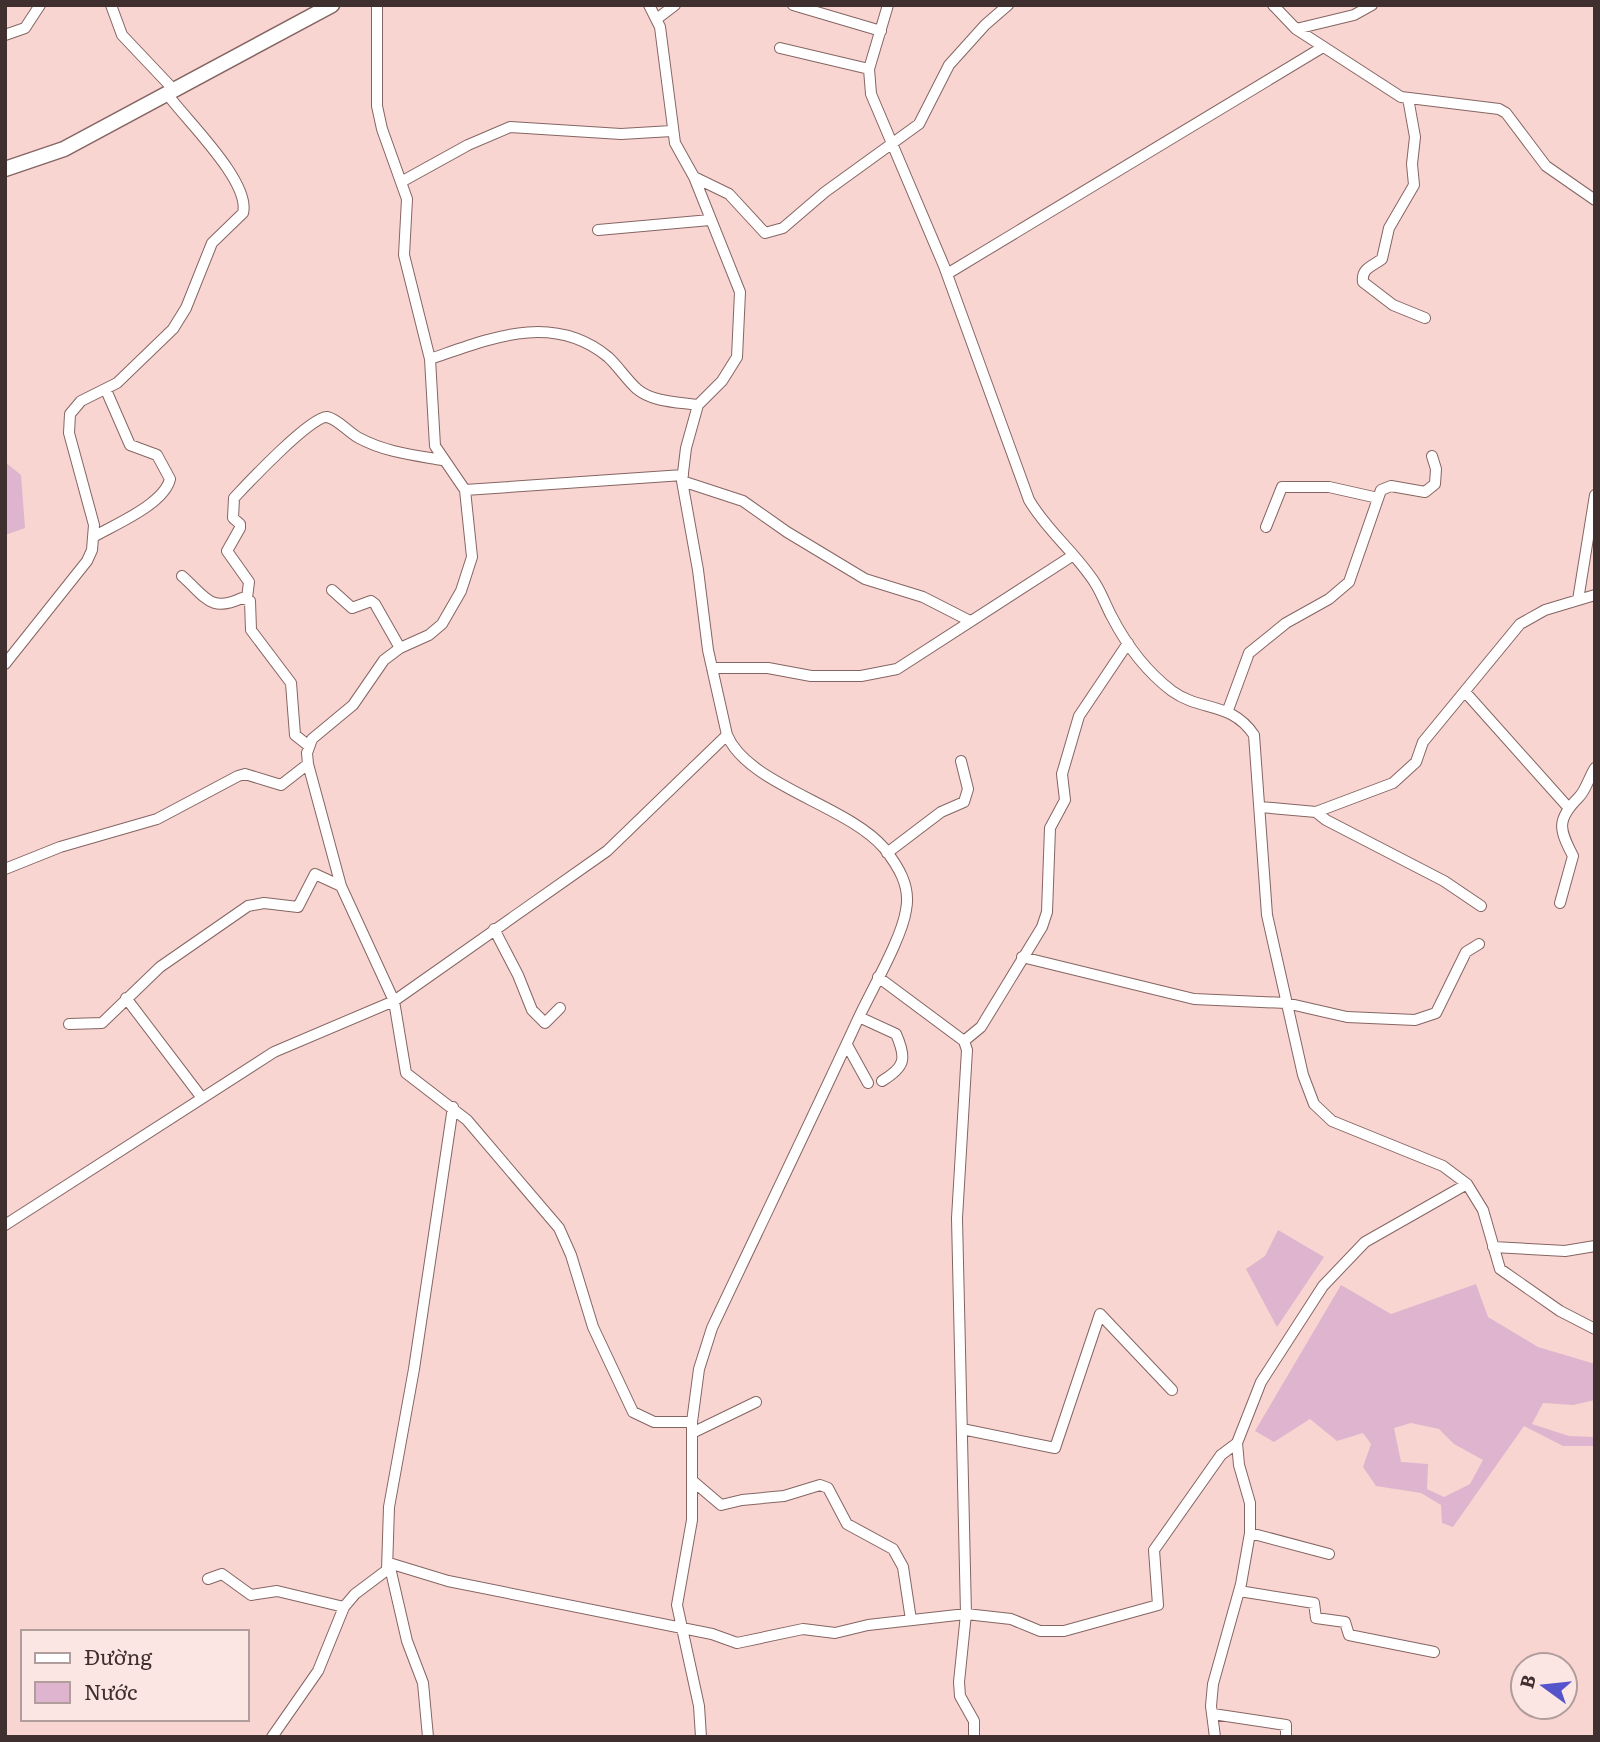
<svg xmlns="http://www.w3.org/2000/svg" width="1600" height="1742" font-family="Literata,serif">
  <rect width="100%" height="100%" fill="#f9d5d2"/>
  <path fill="#dfb4ce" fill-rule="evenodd" d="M5 462 21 475 25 528 5 535Z
    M1278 1230 1324 1257 1277 1327 1246 1269 1265 1256Z
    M1476 1284 1488 1317 1538 1347 1595 1364V1400L1573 1405 1543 1403 1532 1424 1569 1436 1595 1437V1446H1563L1524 1426 1453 1527 1442 1523 1441 1505 1421 1493 1376 1486 1363 1467 1371 1444 1363 1433 1337 1441 1310 1419 1274 1442 1255 1431 1341 1285 1391 1314ZM1411 1423 1439 1429 1454 1444 1483 1460 1470 1484 1444 1497 1427 1489 1428 1464 1401 1462 1394 1428Z"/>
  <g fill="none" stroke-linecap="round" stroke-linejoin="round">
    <defs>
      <path id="street" d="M111 5 122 35 175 91
        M377 5V106L382 129 407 199 404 255 430 359 435 446 465 490 472 557 461 591 442 624 429 635 400 648 384 660 353 705 312 739 307 753 308 764 341 886 394 1001 406 1073 467 1120 559 1228 571 1255 593 1327 633 1412 654 1422H692
        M649 5 660 27 675 143 694 177 740 292 737 357 722 381 698 405 686 448 682 481 698 570 708 650 727 735C748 785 847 805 884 848 898 866 911 886 906 910 902 938 872 989 859 1017 811 1121 761 1224 712 1328L699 1369 692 1422V1520L677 1605 699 1706 701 1737
        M793 5 881 31
        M888 5 869 69 871 94 944 266 1029 500C1047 531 1076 553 1095 583 1102 594 1106 606 1112 617 1126 644 1147 672 1172 691 1201 712 1231 701 1254 735L1267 915 1303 1075 1314 1104 1332 1121 1443 1166 1467 1184 1483 1210 1500 1269 1560 1311 1595 1329
        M1273 5 1296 29 1401 97 1499 109 1506 113 1546 166 1595 200
        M658 18 675 5
        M1296 29 1354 15 1372 5
        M5 35 25 28 40 5
        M780 48 869 69
        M1408 98 1415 137 1412 164 1414 185 1389 228 1382 259C1373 266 1361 268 1363 282L1393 305 1425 318
        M694 177 729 194 765 233 783 228 825 192 919 124 949 65 985 25 1008 5
        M401 182 468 145 510 127 621 134 672 131
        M598 230 710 220
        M947 274 1323 47
        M430 359C489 339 552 311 608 357 618 366 626 379 637 389 652 402 678 402 698 405
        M682 481 743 501 787 532 865 579 923 597 970 621
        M465 490 683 475
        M1266 527 1282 487H1329L1378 498
        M95 536C116 524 164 504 170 479L157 455 130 445 106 390
        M182 576C206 597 210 613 242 598L250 601 251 630 291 683 295 735 309 746
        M332 590 352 608 371 601 375 604 400 648
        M247 598 249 582 227 551 240 528V524L233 518 234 498C247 484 312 415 327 417 338 419 349 433 359 438 385 452 413 455 442 460
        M1578 600 1595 495
        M5 664 87 561 92 550 94 525 69 433 70 414 81 401 117 383 173 329 186 308 212 243 243 213C251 182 186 120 168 95
        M712 668H768L811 676H861L897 669 1072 556
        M1466 693 1567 806
        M1228 710 1249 653 1286 623 1329 599 1349 582 1381 490 1391 486 1425 492 1435 484 1436 469 1432 456
        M1260 807 1316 812 1393 783 1416 762 1423 742 1520 624 1545 610 1595 595
        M1316 812 1326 820 1444 881 1481 906
        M887 853 941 812 964 802 968 789 961 761
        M5 869 60 847 157 819 238 776 245 774 281 785 308 764
        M1560 903 1573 856C1559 829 1556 820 1579 797 1586 790 1589 777 1595 768
        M494 929 518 975 532 1010 545 1023 560 1008
        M1022 957 1194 999 1286 1003 1347 1017 1415 1020 1436 1013 1466 952 1479 944
        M878 977 964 1041 967 1050 957 1218 966 1614 959 1682 960 1696 974 1721V1737
        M126 998 202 1098
        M859 1017 896 1034C907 1059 905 1067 882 1081
        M69 1024 102 1023 160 967 248 906 264 903 298 907 315 874 341 886
        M964 1041 981 1027 1042 927 1047 912 1050 828 1065 800 1062 774 1079 716 1128 643
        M847 1045 868 1083
        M5 1225 274 1052 394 1001 607 851 727 735
        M1493 1247 1565 1251 1595 1246
        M962 1429 1055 1448 1100 1314 1172 1390
        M692 1433 756 1402
        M694 1482 721 1505 742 1500 784 1496 820 1485 828 1488 847 1524 893 1549 903 1567 911 1620
        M1250 1533 1329 1554
        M208 1579 222 1574 251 1595 277 1591 344 1607
        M1239 1591 1314 1603 1316 1618 1345 1622 1349 1635 1434 1652
        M1213 1714 1286 1725V1737
        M272 1737 318 1671 344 1607 355 1594 387 1570 389 1507 414 1369 453 1107
        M428 1737 423 1683 407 1641 389 1563 448 1581 712 1634 737 1643 803 1629 835 1633 868 1625 966 1614 1011 1619 1040 1631H1064L1158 1605 1154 1550 1221 1455 1237 1443
        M1215 1737 1211 1706 1213 1684 1241 1584 1250 1533V1503L1239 1465 1237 1443 1261 1382 1323 1286 1365 1242 1467 1184"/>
      <path id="secondary" d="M5 169 64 149 332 5"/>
    </defs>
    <use href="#street" stroke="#856562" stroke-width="12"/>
    <use href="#secondary" stroke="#856562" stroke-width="17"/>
    <use href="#street" stroke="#fff" stroke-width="10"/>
    <use href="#secondary" stroke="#fff" stroke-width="14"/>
  </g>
  <rect width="1600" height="1742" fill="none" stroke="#3f302f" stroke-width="14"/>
  <rect x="21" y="1630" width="228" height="91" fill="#fce6e4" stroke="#b09d9c" stroke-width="2"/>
  <rect x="35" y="1653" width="35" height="10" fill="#ffffff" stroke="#b09d9c" stroke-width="2"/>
  <text x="84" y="1665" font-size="21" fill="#3f302f">Đường</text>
  <rect x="35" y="1682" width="35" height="21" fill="#dfb4ce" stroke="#b09d9c" stroke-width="2"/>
  <text x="84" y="1700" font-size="21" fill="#3f302f">Nước</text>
  <g transform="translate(1544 1686) rotate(285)"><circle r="33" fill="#fce6e4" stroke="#b09d9c" stroke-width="2"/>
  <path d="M0-5L12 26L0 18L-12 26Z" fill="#5654cb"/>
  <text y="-10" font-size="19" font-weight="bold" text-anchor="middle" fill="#3f302f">B</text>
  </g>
</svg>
